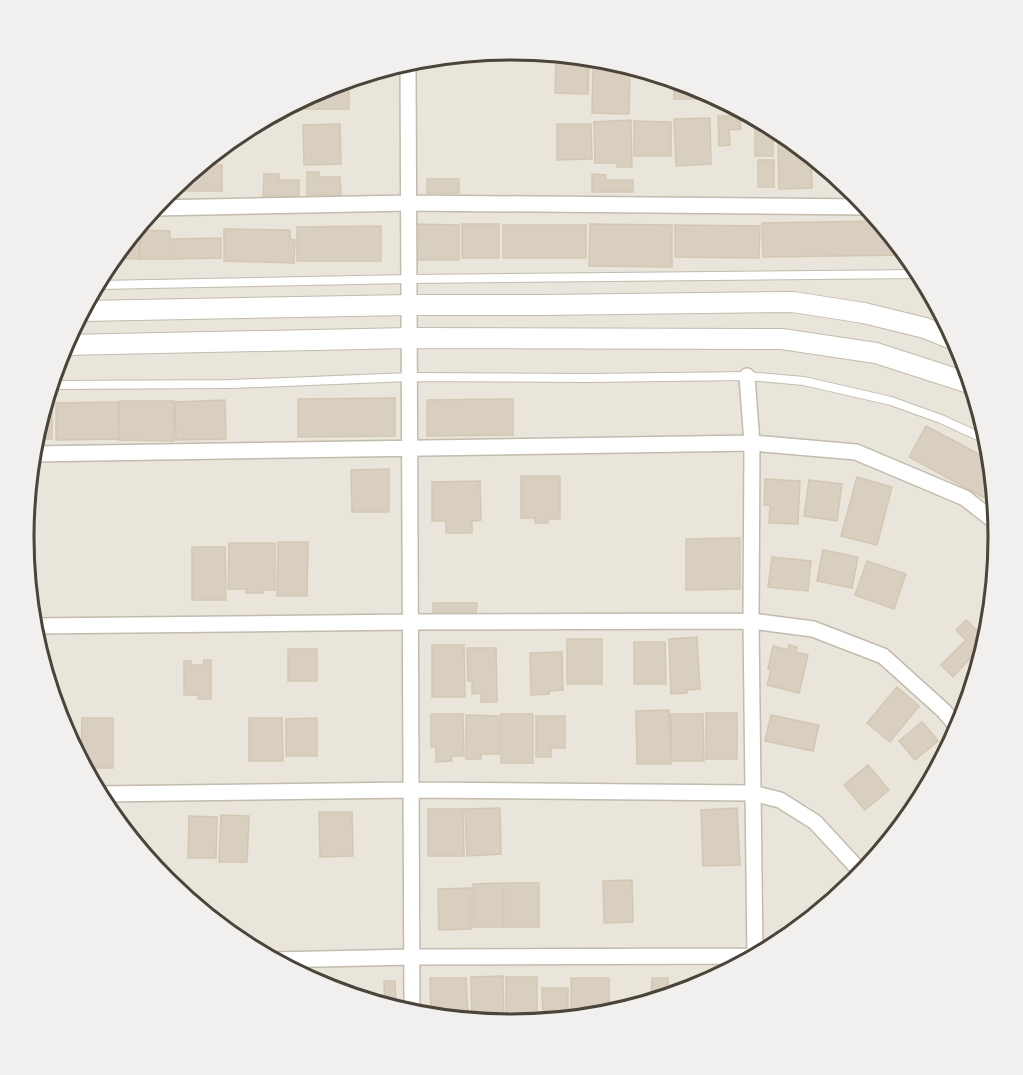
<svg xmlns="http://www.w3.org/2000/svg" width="1023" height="1075" font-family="'Fira Sans',sans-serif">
  <rect width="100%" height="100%" fill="#f6f3ec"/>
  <path fill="#eae5da" d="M26 537a486 486 0 1 1 972 0a486 486 0 1 1-972 0Z"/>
  <path fill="#d8cfc1" stroke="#d3c7b4" stroke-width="1.5" d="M556 54 589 58 588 94 555 93Z
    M593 68 630 69 629 114 592 113Z
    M349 80V109H305V98L325 87Z
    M674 80 698 87 706 91V99H674Z
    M718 116H740L741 129 729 130 730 145 719 146Z
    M755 117 773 127V156H755Z
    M710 118 711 164 676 166 674 119Z
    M631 120 632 167H617V163H595L594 122Z
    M634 121 671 122V156H634Z
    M340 124 341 164 304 165 303 125Z
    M557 124H591L592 159 557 160Z
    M778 140H792L811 156 812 188 779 189Z
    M758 160H774V187H758Z
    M200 165H222V191H185V178Z
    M307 172H319V177H340L341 195H307Z
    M264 174H279V180H299V196H263Z
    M592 174 606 175V180H633V192H592Z
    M427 179H459V193H427Z
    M878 221 907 255 763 257 762 223Z
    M415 224 459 225V260H415Z
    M462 224H499V258H462Z
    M590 224 672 225V267L589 266Z
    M503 225H586V258H503Z
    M675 225 760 226 759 258 675 257Z
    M381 226V261H297V227Z
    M138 227H140L139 259 113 258Z
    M224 229 290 230V239L295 240 294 263 224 261Z
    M140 230 170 231V259H140Z
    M221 238V258L172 259V239Z
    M395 398V436L298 437V399Z
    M513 399V435L427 436V400Z
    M225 400 226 439 176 440 175 402Z
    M119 401H174V441L119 440Z
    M118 402 119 439 56 440V403Z
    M45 403H52V439H34Z
    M926 426 992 461 995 496 992 502 909 457Z
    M389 469V512H352L351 470Z
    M521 476H560V519H548V523H535V518H521Z
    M857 477 892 487 877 545 841 536Z
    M765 479 800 481 798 524 769 523 770 505H764Z
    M809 480 842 484 837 521 804 516Z
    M480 481 481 520 472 521V533H446V521H432V482Z
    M740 538V589L686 590V539Z
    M278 542H308L307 596H277Z
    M229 543H275V590H263V593H246V589H228Z
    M192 547H225L226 600H192Z
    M823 550 858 557 852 588 817 581Z
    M772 557 811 561 808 591 768 587Z
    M867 561 906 574 894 609 855 595Z
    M433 603H477L476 612H433Z
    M966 620 987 640 953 677 941 665 966 640 956 630Z
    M697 637 700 689 687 690V693L671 694 669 639Z
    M567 639H602V684H567Z
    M634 642H665L666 684H634Z
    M432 645H464L465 697H432Z
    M789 645 797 647 796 652 808 655 799 693 767 685 771 670 768 669 773 646 788 650Z
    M467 648H496L497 702H481V693L472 694V681H468Z
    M288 649H317V681H288Z
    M562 652 563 690 549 691V694L531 695 530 653Z
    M204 660H211V699H198V695H184V661H191V665H204Z
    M897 687 919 706 890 742 867 723Z
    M669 710 671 764H637L636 711Z
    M706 713H737V759H706Z
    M431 714H463L464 756H451L452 761 436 762V747H431Z
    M501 714H533V763H501Z
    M671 714H703L704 761H671Z
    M466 715 499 716V754H481V759H466Z
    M771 715 819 725 813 751 765 741Z
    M536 716H565V748H551V757H536Z
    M82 718H113V768H84L81 762Z
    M249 718H282L283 761H249Z
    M317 718V756H286V719Z
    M922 722 938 741 915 760 899 741Z
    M868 765 889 790 865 810 844 785Z
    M500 808 501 854 467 856 465 809Z
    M737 808 740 865 703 866 701 810Z
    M428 809H463L464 856H428Z
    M319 812H352L353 856 320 857Z
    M221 815 249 816 247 862H219Z
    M189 816 217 817 216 858H188Z
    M904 824 883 850 878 844Z
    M632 880 633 922 604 923 603 881Z
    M504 883V927H473V884Z
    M506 883H539V927H506Z
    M471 888V929L439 930 438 889Z
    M503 976 504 1024 472 1021 471 977Z
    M506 977H537V1022L506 1024Z
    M430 978H466L468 1019H454L431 1017Z
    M571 978H609V1015L571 1019Z
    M652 978H668V997L651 1002Z
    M384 981H395L396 1006H385Z
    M692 982 701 986 672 996 671 989Z
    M542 988H568V1019L543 1022Z"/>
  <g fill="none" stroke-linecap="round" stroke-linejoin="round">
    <defs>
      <path id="service" d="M97 285 409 279 921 274
        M51 385 232 384 410 377 587 378 747 376 804 381 891 401 941 419 989 441"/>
      <path id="minor" d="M408 62 412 1014
        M154 208 409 203 868 207
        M747 376 752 443 751 621 755 958
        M32 454 752 443 856 452 965 498 998 524
        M33 626 411 622 751 621 813 629 883 656 944 711 959 729
        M99 794 411 790 752 793 780 800 815 822 863 874
        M272 960 412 957 755 956"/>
      <path id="tertiary" d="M83 311 409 305H542L793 302 864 313 925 328 957 341
        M64 345 409 338 782 339 876 353 972 384"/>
    </defs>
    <use href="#service" stroke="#c2bbae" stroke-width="10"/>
    <use href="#minor" stroke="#c2bbae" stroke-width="18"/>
    <use href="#tertiary" stroke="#c2bbae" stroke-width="22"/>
    <use href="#service" stroke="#fff" stroke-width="8"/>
    <use href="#minor" stroke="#fff" stroke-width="15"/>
    <use href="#tertiary" stroke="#fff" stroke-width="20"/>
  </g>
  <path d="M0 0H1023V1075H0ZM34 537a477 477 0 1 1 954 0a477 477 0 1 1-954 0Z" fill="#f1f0ef" fill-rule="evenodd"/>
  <path fill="none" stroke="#4b4439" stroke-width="3" d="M34 537a477 477 0 1 1 954 0a477 477 0 1 1-954 0Z"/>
</svg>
